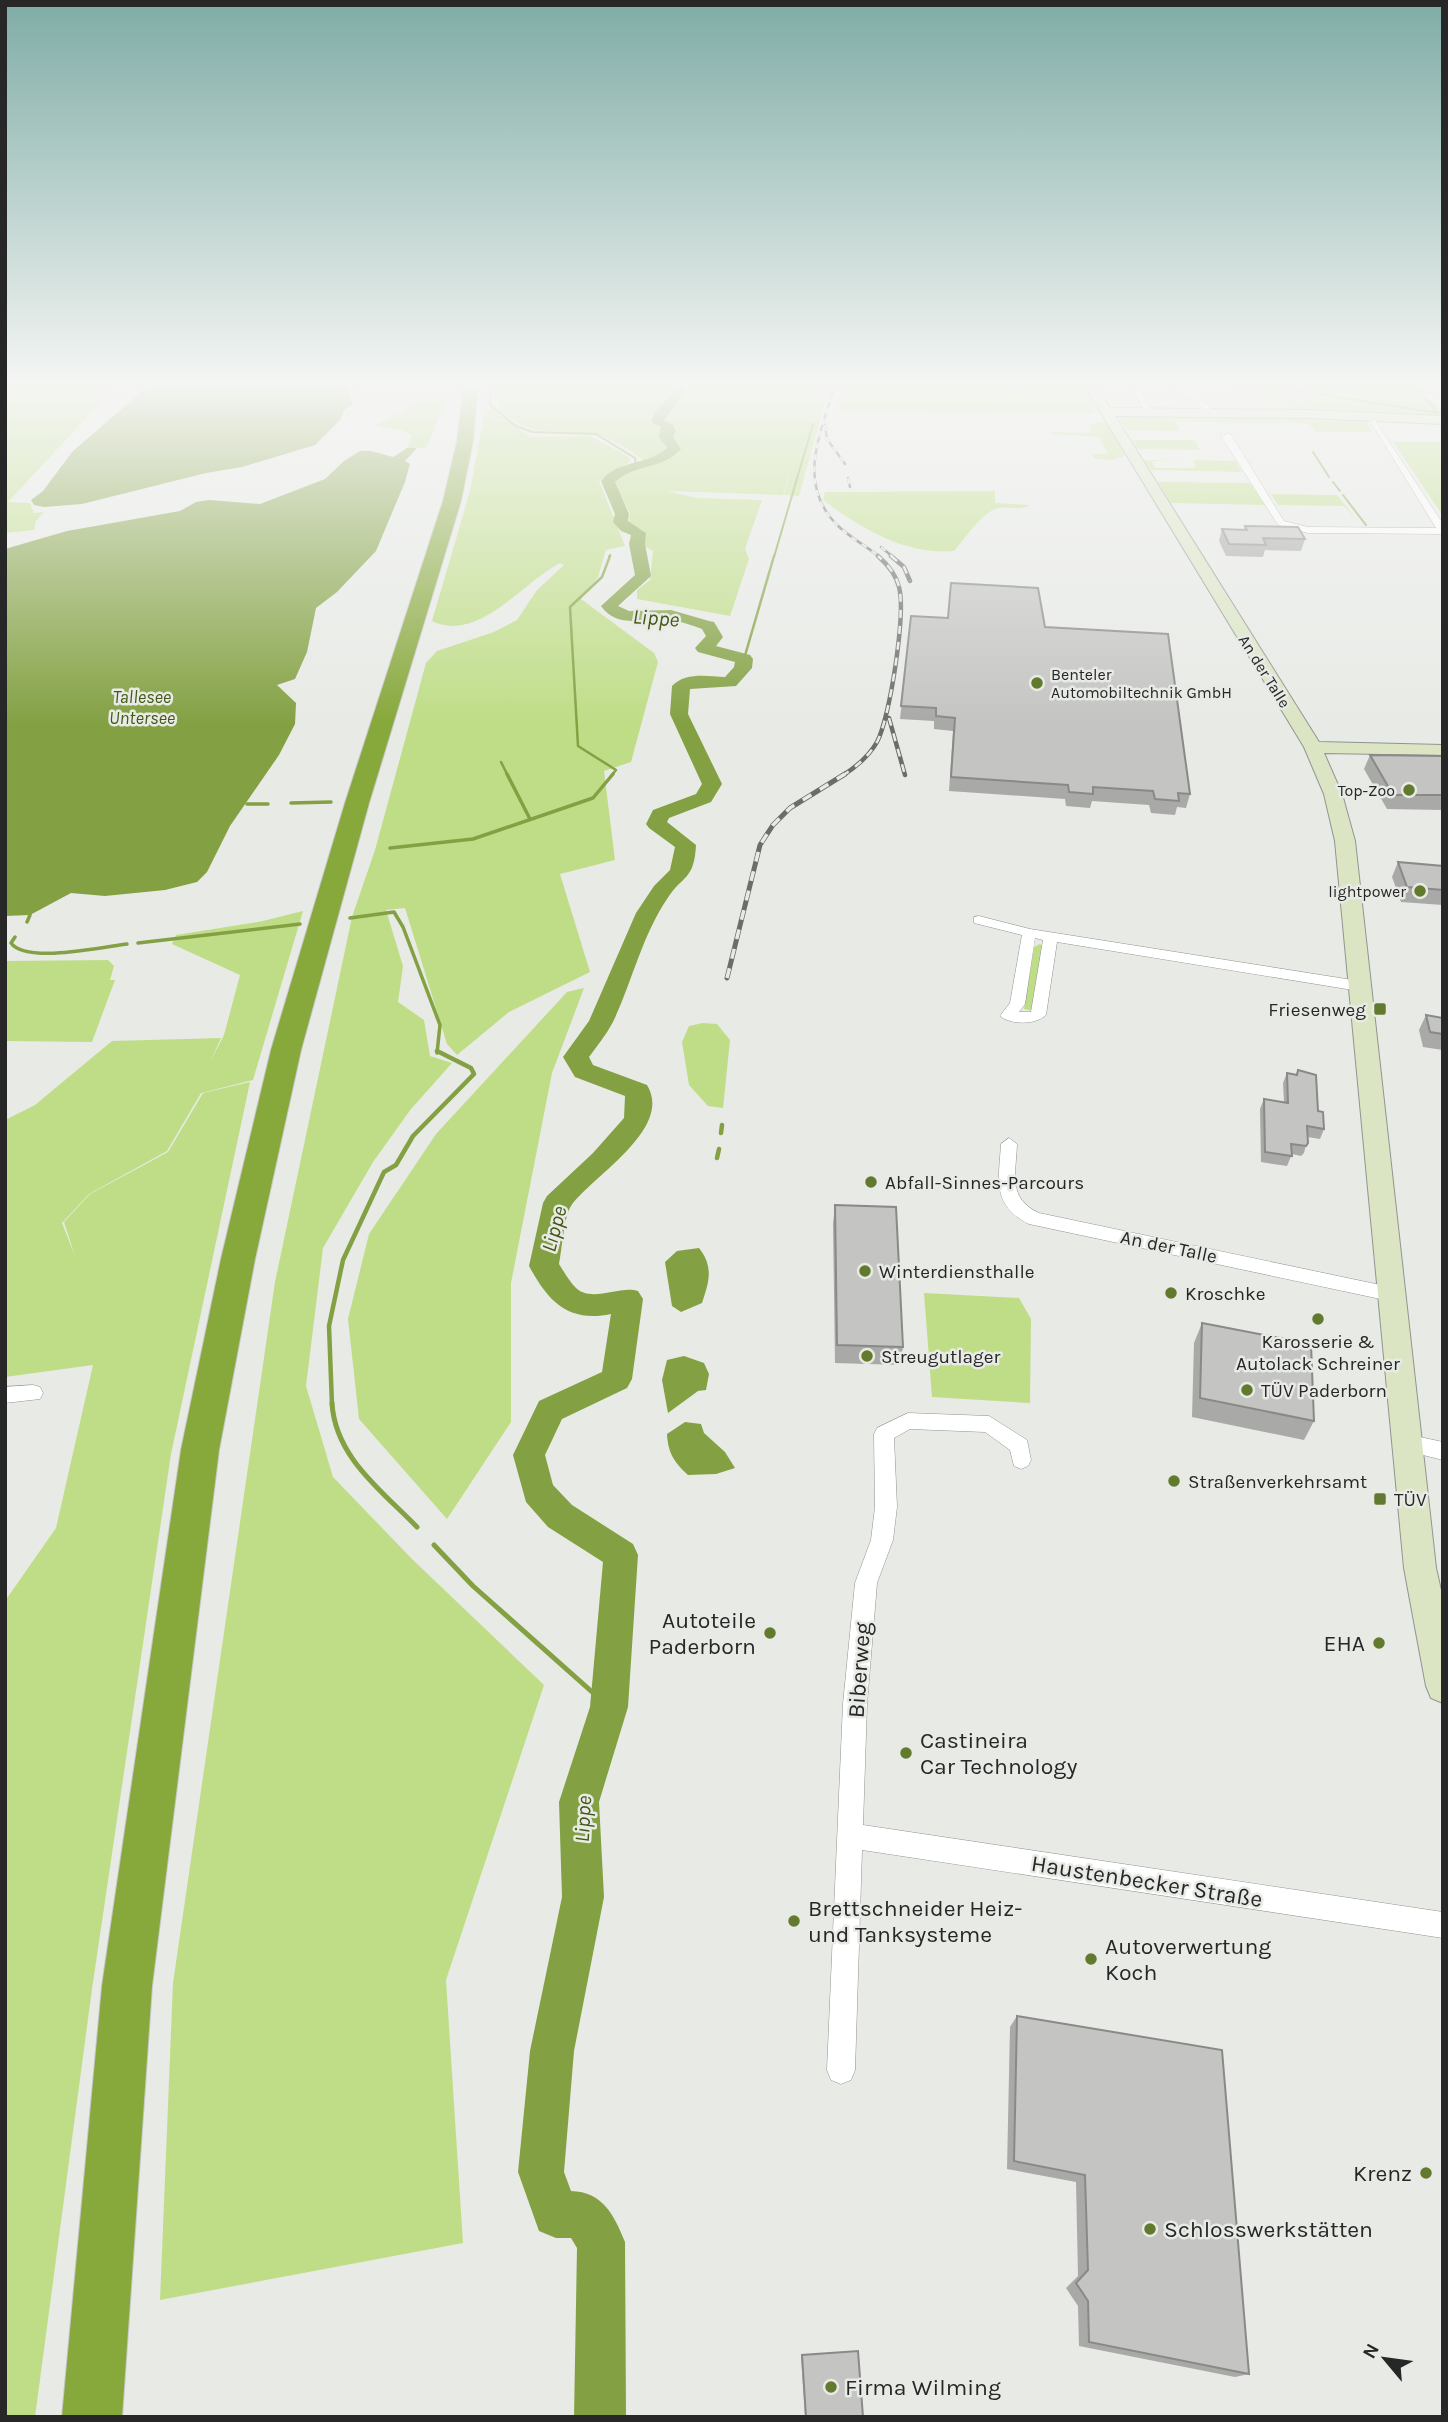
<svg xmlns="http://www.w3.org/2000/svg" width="1448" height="2422" font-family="Karla,sans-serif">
  <rect width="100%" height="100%" fill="#e8eae6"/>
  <path fill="#bfdd87" d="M5 385H117L8 502 30 503 34 513 44 512 36 521 34 530 5 533Z
    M496 385H672L674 387 654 415 653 422 663 426 665 431 662 437 666 449 663 456 644 461 625 447 598 434 537 430 519 424 498 410Z
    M681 385H830L799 496 784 495 793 462 783 495 667 491 697 498 762 500 745 549 749 559 730 616 637 599V590L650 580 653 551 641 544 643 530 632 526 629 521 630 513 614 483C630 461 661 471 677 449L670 437 672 425 665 421 664 416 679 396Z
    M843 385H971L990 392 975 385H1084L1097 407 1091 410 1099 413 837 411Z
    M1217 385H1264L1278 390 1267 385H1422L1426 390 1424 395 1414 389 1430 408 1423 397H1429L1443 410V418L1311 412 1297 400 1302 393 1309 391 1282 390 1294 393V400L1310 412H1306Z
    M440 391 447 397 426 448H407L411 435 404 431 375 426Z
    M492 408 530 437 590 436 629 457 630 462 599 481 625 546 606 550 598 577 581 599 654 653 658 662 631 762 604 771 615 860 560 874 590 972 509 1012 457 1055 447 1044 405 908 386 910 403 966 398 1002 424 1020 430 1056 452 1063 411 1109 373 1162 323 1248 306 1386 333 1477 412 1559 544 1685 446 1980 463 2243 160 2300 173 1983 275 1282 352 917 375 850 426 663 437 651 494 632 517 620 537 590 564 565 560 563 550 569C517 590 475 642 432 621L470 491 485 409Z
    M1138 413 1365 418 1372 432H1316L1308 423 1175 422 1180 431 1127 430 1118 417Z
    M1096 422 1108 423 1125 456 1111 460 1094 459 1092 454H1108L1099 437 1051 434V432L1093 433 1089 424H1097Z
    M1132 440H1195L1200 450 1138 449Z
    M1393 442H1443V516L1400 452Z
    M1144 460 1190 461H1152L1155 468H1193L1196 466 1193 460 1236 461 1242 472 1151 470Z
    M1158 482 1250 483 1265 505 1171 503Z
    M995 491V503L1029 505C1019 512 1009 505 998 508 981 513 966 538 954 551 905 555 862 529 823 500L825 492Z
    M1271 494 1337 495 1357 520 1344 506 1278 505Z
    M303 911 253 1080 201 1093 167 1151 89 1194 62 1223 75 1256 64 1222 90 1194 168 1152 203 1093 250 1082 171 1454 92 1989 35 2417H5V1601L56 1528 93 1365 5 1377V1120L35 1105 112 1041 221 1038 210 1062 224 1035 240 975 172 944 176 935 263 921Z
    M1040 944 1044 948 1034 1011 1024 1009 1034 947Z
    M108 960 114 966 110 980H115L92 1042 5 1041V961Z
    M584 988 552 1073 511 1283V1422L447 1519 359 1419 348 1319 369 1234 436 1134 567 992Z
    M703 1023 717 1024 730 1040 723 1108 708 1106 689 1085 682 1042 689 1026Z
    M924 1293 1019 1298 1031 1319 1030 1403 932 1397Z"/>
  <path fill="#83a143" d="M149 385H370L348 387 353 405 345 409 340 420 315 445 242 467 206 473 82 504 44 507 34 505 31 500 43 491 72 452Z
    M407 448H417L405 461 410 464 405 482 376 551 337 592 316 608 307 652 295 679 277 685 296 703 295 724 279 755 230 826 207 872 197 882 165 890 105 896 71 893 30 915 5 916V549L67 531 180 511 196 502 209 500 260 504 325 479 344 461 360 451H371L393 457Z
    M699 1248C714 1267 709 1282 702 1303L681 1312 672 1306 665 1262 677 1251Z
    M684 1356 704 1363 709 1374 706 1390 698 1391 668 1413 662 1380 667 1360Z
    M685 1422 701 1424 704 1433 725 1452 735 1468 716 1474 688 1475C674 1462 668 1453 667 1434Z"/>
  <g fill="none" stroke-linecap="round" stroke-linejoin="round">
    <path stroke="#83a143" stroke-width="2" d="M491 385 490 405 516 426 533 432 596 434 635 458 636 464
      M1276 385 1302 391
      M1414 385 1422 395
      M1306 392 1438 413
      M1425 398 1438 413
      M1313 452 1329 477
      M1333 482 1340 491
      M1343 495 1366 525
      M609 557 610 555
      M774 557 813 424"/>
    <path stroke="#83a143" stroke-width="2.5" d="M610 556 602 577 570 607 578 746 616 770 611 776
      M744 659 774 556
      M501 762 508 776"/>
    <path stroke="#83a143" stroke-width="3.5" d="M507 774 530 819
      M291 803 331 802
      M247 804H268
      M390 848 473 839 593 798 613 774
      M350 918 394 912 403 927 440 1025 437 1053
      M27 922 30 915
      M15 937 11 943C26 964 103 947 127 944
      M138 943 300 924"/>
    <path stroke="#83a143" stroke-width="4.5" d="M721 1133 722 1125
      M717 1158 719 1149
      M332 1405 329 1326 343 1260 384 1172 396 1165 413 1136 474 1074 471 1068 437 1051"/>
    <path stroke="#83a143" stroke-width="5" d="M332 1403C335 1457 382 1491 417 1527
      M434 1545 473 1586 609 1707"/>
    <path fill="#83a143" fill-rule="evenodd" d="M672 385H684L685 392 664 420 673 425 676 431 673 437 681 449C663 470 635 463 615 482L629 514 628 521 646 533 645 544 651 576 618 606 629 611 671 610 709 621 714 622 723 637 716 646 750 655 753 659 752 668 736 686 690 689 688 714 722 784 711 802 669 818 667 822 696 845C694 881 683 874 667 899 642 936 632 982 613 1022 606 1035 597 1046 589 1057L593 1065 647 1085C674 1129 591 1177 571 1206 564 1216 562 1250 559 1264 564 1272 570 1282 576 1288 592 1303 620 1285 638 1291L643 1299 632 1379 627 1388 562 1419 545 1455 553 1485 572 1505 633 1544 638 1555 628 1707 599 1802 604 1897 574 2051 564 2172 571 2191C603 2192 614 2215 625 2242L626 2417H574L577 2248 571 2238H556L539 2231 518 2172 530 2051 562 1897 559 1802 590 1707 603 1562 548 1527 526 1502 513 1455 539 1401 602 1372 611 1314C568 1323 548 1301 529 1266L543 1203 547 1196 593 1153 624 1118 625 1096 575 1077 563 1057 589 1021 636 913 654 886 670 870 675 847 649 828 646 824 653 810 696 794 702 784 670 714 672 686C685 672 707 676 725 677L734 667 735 662 698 652 695 648 706 636 702 629C691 625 681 621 669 620 644 617 618 630 601 606L635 575 629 544 631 535 621 531 613 522 615 514 601 481C619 459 647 466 667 448L659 437 661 427 651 422 655 412 673 392Z"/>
    <defs>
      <path id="street" d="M1130 385H1138L1153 414H1147Z
        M1169 385C1189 385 1202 397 1213 412L1206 414 1194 399Z
        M1427 394H1433L1443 403V409L1427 398Z
        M1371 414 1443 524V534L1308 533 1278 525 1221 436 1230 433 1284 521 1308 527 1436 528 1367 416Z
        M979 916 1030 929 1359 981 1366 986 1359 991 1057 942 1046 1015C1036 1025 1011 1025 1000 1016L1010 1003 1022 935 974 923V917ZM1035 938 1043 940 1031 1012H1019L1025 1004Z
        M1009 1138 1017 1144C1016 1174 1007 1198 1039 1213L1390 1287 1397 1289 1399 1294 1397 1299 1390 1301 1029 1224C991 1205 999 1179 1001 1144Z
        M33 1385 40 1387 43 1393 40 1399 5 1403V1387Z
        M908 1413 989 1416 1027 1440 1031 1460 1028 1466 1021 1469 1014 1466 1010 1450 985 1432 910 1429 894 1438 897 1507 893 1540 877 1583 867 1704 863 1825 1443 1912V1938L862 1850 855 2070 851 2080 841 2084 831 2080 827 2070 843 1704 855 1583 871 1540 875 1507 874 1434 877 1428Z
        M1406 1434 1443 1442V1460L1399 1449 1396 1443 1399 1437Z"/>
      <path id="secondary" d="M1084 385H1096L1110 408 1308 410 1443 416V424L1308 418 1115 416 1319 742 1443 745V755L1324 753 1342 794 1355 841 1436 1568 1443 1599V1703L1431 1698 1426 1686 1404 1568 1335 841 1324 794 1304 747Z"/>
      <path id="highway" d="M464 385H478L473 441 461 501 369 803 301 1050 255 1259 219 1450 152 1986 122 2417H62L102 1986 181 1450 221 1259 271 1050 345 803 443 501 457 441Z"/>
    </defs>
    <use href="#street" stroke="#929490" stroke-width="1"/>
    <use href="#secondary" stroke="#929490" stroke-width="2"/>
    <use href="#highway" stroke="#c7c7c7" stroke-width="2"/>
    <use href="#street" fill="#fff" fill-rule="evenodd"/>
    <use href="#secondary" fill="#dbe5c4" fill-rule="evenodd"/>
    <use href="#highway" fill="#87a83b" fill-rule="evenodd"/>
    <defs>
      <path id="rail-far2" d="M835 385C821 433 796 482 836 524 849 537 866 546 880 557
        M825 425 827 439 845 464
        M848 478 850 487
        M881 547 893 557"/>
      <path id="rail-far1" d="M891 556 904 567 910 581
        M889 718 905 775
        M842 776C856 767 869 756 877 742 890 718 906 613 899 587 896 574 887 564 878 556"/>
      <path id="rail" d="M727 978 760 845 773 825 790 808 845 774"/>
    </defs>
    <use href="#rail-far2" stroke="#6b6d6a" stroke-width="2.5"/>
    <use href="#rail-far1" stroke="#6b6d6a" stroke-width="4.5"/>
    <use href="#rail" stroke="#6b6d6a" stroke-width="5"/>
    <use href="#rail-far2" stroke="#e8eae6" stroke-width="2" stroke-dasharray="6" stroke-linecap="butt"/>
    <use href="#rail-far1" stroke="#e8eae6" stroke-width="2.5" stroke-dasharray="8" stroke-linecap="butt"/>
    <use href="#rail" stroke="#e8eae6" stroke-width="3.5" stroke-dasharray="10" stroke-linecap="butt"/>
  </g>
  <path fill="#a9a9a7" d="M1245 526 1305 539 1301 551 1265 550 1263 557 1226 556 1219 541 1222 529H1244Z
    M911 616 947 618 1045 627 1190 794 1186 808 1177 807 1175 815 1151 813 1149 805 1092 801 1090 808 1066 806 1065 799 949 791 953 731 934 729V721L900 719Z
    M1370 755 1443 756V810L1387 809 1364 769Z
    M1398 862 1443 866V905L1401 902 1392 877Z
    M1426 1015 1443 1018V1050L1423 1047 1419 1030Z
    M1298 1070 1318 1111 1324 1129 1320 1139 1308 1137 1304 1153 1301 1156 1292 1154 1287 1166 1261 1162 1260 1109 1264 1099 1284 1102 1283 1083 1287 1073 1296 1074Z
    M835 1205 903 1347 900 1365 835 1363 833 1224Z
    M1202 1323 1314 1421 1304 1440 1192 1417 1194 1343Z
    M1017 2016 1249 2374 1235 2377 1079 2346 1078 2306 1066 2288 1078 2276 1076 2182 1007 2169 1010 2027Z
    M802 2355 863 2417H805L801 2356Z"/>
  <path fill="#c4c5c2" stroke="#898a88" stroke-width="2" d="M1245 526 1298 527 1305 539 1263 538 1266 545 1229 544 1222 529 1247 530Z
    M951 583 1038 588 1045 627 1168 634 1190 794 1178 793 1179 801 1155 799 1153 791 1093 787V794L1069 792 1068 785 951 777 955 718 936 716V708L901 706 911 616 948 618Z
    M1370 755 1443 756V795H1393Z
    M1398 862 1443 866V890L1407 887Z
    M1426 1015 1443 1018V1034L1430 1032Z
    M1298 1070 1316 1075 1318 1111 1323 1112 1324 1129 1307 1126 1308 1143 1306 1146 1291 1144 1292 1156 1265 1152 1264 1099 1288 1103 1287 1073 1297 1075Z
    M835 1205 896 1207 903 1347 837 1345Z
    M1202 1323 1311 1344 1314 1421 1200 1398Z
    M1017 2016 1222 2050 1249 2374 1089 2342 1088 2301 1076 2283 1088 2270 1085 2175 1014 2161Z
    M858 2351 863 2417H806L802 2355Z"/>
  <linearGradient id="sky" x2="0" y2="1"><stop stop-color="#7faca6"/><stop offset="0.53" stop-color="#f5f6f4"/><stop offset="1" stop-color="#f5f6f4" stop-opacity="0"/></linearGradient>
  <rect width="1448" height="724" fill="url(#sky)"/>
  <g fill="#627a2d" stroke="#e8eae6" stroke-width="2.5">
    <circle cx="1037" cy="683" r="7"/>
    <circle cx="1409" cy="790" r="7"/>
    <circle cx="1420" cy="891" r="7"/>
    <rect x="1373" y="1002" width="14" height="14" rx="3.5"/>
    <circle cx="871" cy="1182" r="7"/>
    <circle cx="865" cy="1271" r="7"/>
    <circle cx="1171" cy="1293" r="7"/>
    <circle cx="1318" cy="1319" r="7"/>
    <circle cx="867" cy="1356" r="7"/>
    <circle cx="1247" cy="1390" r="7"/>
    <circle cx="1174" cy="1481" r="7"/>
    <rect x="1373" y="1492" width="14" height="14" rx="3.5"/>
    <circle cx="770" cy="1633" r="7"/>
    <circle cx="1379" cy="1643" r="7"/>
    <circle cx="906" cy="1753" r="7"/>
    <circle cx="794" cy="1921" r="7"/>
    <circle cx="1091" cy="1959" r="7"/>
    <circle cx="1426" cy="2173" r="7"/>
    <circle cx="1150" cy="2229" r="7"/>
    <circle cx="831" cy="2387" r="7"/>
  </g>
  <g text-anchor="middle" stroke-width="5" stroke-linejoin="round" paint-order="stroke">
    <g font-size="16" fill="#262726" stroke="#e8eae6">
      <text transform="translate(1265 671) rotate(58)" y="6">An der Talle</text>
    </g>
    <g font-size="16" fill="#262726" stroke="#e8eae6" text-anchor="end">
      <text x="1051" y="680" text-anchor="start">Benteler<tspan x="1051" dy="18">Automobiltechnik GmbH</tspan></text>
      <text x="1395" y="796">Top-Zoo</text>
      <text x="1406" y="897">lightpower</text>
    </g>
    <g font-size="18" font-style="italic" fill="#445815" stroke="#e8eae6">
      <text x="142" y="703">Tallesee<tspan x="142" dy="21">Untersee</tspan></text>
    </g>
    <g font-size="19" fill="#262726" stroke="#e8eae6" text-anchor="start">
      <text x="1366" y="1016" text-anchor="end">Friesenweg</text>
      <text x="885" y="1189">Abfall-Sinnes-Parcours</text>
      <text x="879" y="1278">Winterdiensthalle</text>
      <text x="1185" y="1300">Kroschke</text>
      <text x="1318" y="1348" text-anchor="middle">Karosserie &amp;<tspan x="1318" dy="22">Autolack Schreiner</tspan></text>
      <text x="881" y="1363">Streugutlager</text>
      <text x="1261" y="1397">TÜV Paderborn</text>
      <text x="1188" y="1488">Straßenverkehrsamt</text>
      <text x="1394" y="1506">TÜV</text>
    </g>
    <g font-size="19" fill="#262726" stroke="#e8eae6">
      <text transform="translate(1169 1246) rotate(12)" y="7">An der Talle</text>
    </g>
    <g font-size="21" font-style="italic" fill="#445815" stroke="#e8eae6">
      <text transform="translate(656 618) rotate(4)" y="7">Lippe</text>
      <text transform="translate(554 1229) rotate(-75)" y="7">Lippe</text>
      <text transform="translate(583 1819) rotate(-87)" y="7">Lippe</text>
    </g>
    <g font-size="23" fill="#262726" stroke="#e8eae6" text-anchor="start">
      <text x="756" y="1628" text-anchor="end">Autoteile<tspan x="756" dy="26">Paderborn</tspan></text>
      <text x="1365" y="1651" text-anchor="end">EHA</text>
      <text x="920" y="1748">Castineira<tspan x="920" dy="26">Car Technology</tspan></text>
      <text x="808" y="1916">Brettschneider Heiz-<tspan x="808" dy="26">und Tanksysteme</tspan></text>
      <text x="1105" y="1954">Autoverwertung<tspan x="1105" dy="26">Koch</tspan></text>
      <text x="1412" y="2181" text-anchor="end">Krenz</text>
      <text x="1164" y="2237">Schlosswerkstätten</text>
      <text x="845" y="2395">Firma Wilming</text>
    </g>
    <g font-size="23" fill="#262726" stroke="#e8eae6">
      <text transform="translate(859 1670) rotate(-86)" y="8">Biberweg</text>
      <text transform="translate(1147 1881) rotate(9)" y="8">Haustenbecker Straße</text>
    </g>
  </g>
  <rect width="1448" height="2422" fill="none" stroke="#262726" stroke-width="14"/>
  <g transform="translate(1385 2359) rotate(299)" stroke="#e8eae6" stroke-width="5" paint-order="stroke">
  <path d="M0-5L12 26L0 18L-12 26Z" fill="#262726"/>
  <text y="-10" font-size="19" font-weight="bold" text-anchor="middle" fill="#262726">N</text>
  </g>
</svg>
